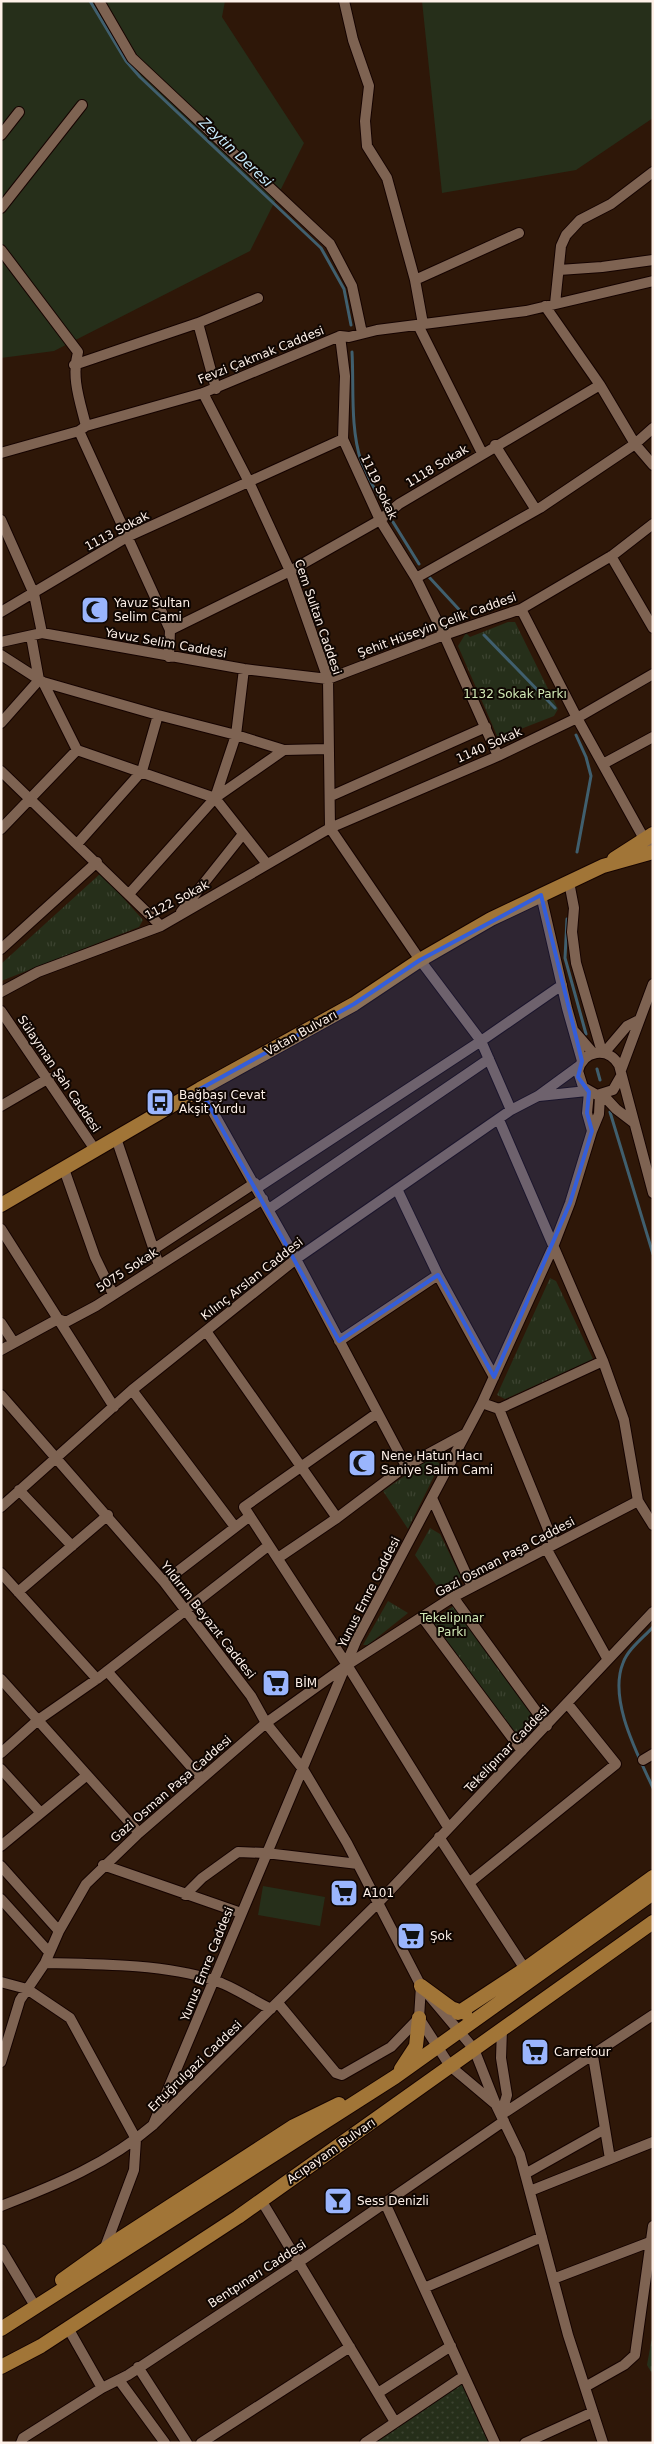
<svg xmlns="http://www.w3.org/2000/svg" width="654" height="2444" font-family="'DejaVu Sans',sans-serif">
  <defs>
    <pattern id="park-tufts" width="24" height="20" patternUnits="userSpaceOnUse" patternTransform="scale(1.25)"><rect width="24" height="20" fill="#262f1a"/><path d="M3 7l-1-3M5 7V3M7 7l1-3M15 17l-1-3M17 17v-4M19 17l1-3" fill="none" stroke="#3c4330"/></pattern>
    <pattern id="garden-dots" width="8" height="8" patternUnits="userSpaceOnUse" patternTransform="scale(1.25)"><rect width="8" height="8" fill="#262f1a"/><path d="M2 2h.1M6 6h.1" fill="none" stroke="#3c4330" stroke-width="1.8" stroke-linecap="round"/></pattern>
  </defs>
  <rect width="100%" height="100%" fill="#2e1708"/>
  <path fill="#262f1a" d="M1 1H225L222 17 304 143 250 251 54 351 1 358Z
    M422 1H653V118L576 170 442 193Z
    M263 1886 325 1897 320 1926 258 1915Z"/>
  <path fill="url(#park-tufts)" d="M508 622H515L558 709 554 716 498 738 458 646 466 633 470 637Z
    M101 873 143 920 139 927 1 981V964Z
    M550 1278 556 1281 593 1359 505 1399 497 1395Z
    M432 1457 440 1464 408 1529 383 1491Z
    M430 1528 440 1534 461 1577 441 1592 415 1555Z
    M388 1601 408 1613 368 1645H363Z
    M455 1605 535 1718 536 1728 525 1738 515 1734 432 1621Z
    M653 2332V2375L647 2365Z"/>
  <path fill="url(#garden-dots)" d="M462 2382 492 2443H372Z"/>
  <g fill="none" stroke-linecap="round" stroke-linejoin="round">
    <path stroke="#405f6e" stroke-width="3" d="M90 1 126 61 140 77 321 248 344 289 351 325
      M352 352C354 387 350 427 361 461 366 476 375 489 383 503
      M393 522 419 564
      M429 577 465 616
      M484 635 555 708
      M576 735 586 757 591 776 577 852
      M567 919 565 958 586 1034
      M597 1069 600 1080
      M610 1112 653 1254
      M653 1627C643 1638 628 1649 623 1663 608 1700 638 1755 653 1788"/>
    <defs>
      <path id="minor" d="M99 1 132 58 330 244 352 286 362 333
        M344 1 353 40 369 86 365 121 367 146 387 178 415 280 423 324
        M1 135 19 112
        M1 208 82 105
        M1 250 78 352C71 378 80 401 86 426
        M559 270 602 267 653 260
        M415 280 519 233
        M555 304 561 246 566 235 580 220 611 204 653 172
        M545 306 600 385 635 444 653 465
        M198 323 258 298
        M418 325 482 453
        M340 336 345 376 343 439 380 520 416 578 444 635 498 756
        M74 365 198 323 216 389
        M203 393 249 482 290 571 328 679 330 828 420 960 481 1041 511 1110
        M79 431 170 630 169 657
        M495 445 536 510
        M1 453 79 431 86 426 203 393 340 336 349 337 377 330 526 311 653 281
        M1 520 34 594 42 633
        M611 556 653 628
        M416 578 540 508 635 444 653 428
        M521 609 577 718 647 844
        M1 612 127 537 343 439
        M170 630 290 571 380 520 399 504 600 385
        M31 636 39 680
        M1 642 42 633 244 669 328 679 444 635 521 609 613 555 653 524
        M1 655 43 682 158 715 236 735 284 750 328 749
        M43 682 77 750
        M1 723 39 680
        M77 750 215 798 267 864
        M603 764 653 737
        M1 771 161 926
        M331 796 486 727
        M215 798 284 750
        M1 829 77 750
        M78 843 142 771 158 715
        M569 882 574 908 572 932 576 963 602 1052
        M129 894 215 798 236 735 244 669
        M541 895 567 1008 582 1061
        M181 912 243 834
        M1 949 97 862
        M1 992 38 972 161 926 330 828 498 756 577 718 653 674
        M1 1011 96 1151
        M575 1032 593 1053
        M604 1053 627 1026 639 1020
        M621 1070 653 984
        M621 1076 613 1090 597 1095 583 1087 578 1071C583 1050 608 1046 619 1065L653 1193
        M200 1089 296 1259 406 1466
        M589 1092 587 1113 592 1131
        M603 1095 616 1109 633 1122
        M539 1096 587 1091
        M1 1106 49 1078
        M499 1120 603 1361 624 1420 638 1501 653 1525
        M116 1138 159 1265
        M64 1169 95 1257 113 1294
        M257 1188 481 1041 562 985
        M397 1189 438 1275 494 1377
        M269 1209 489 1059
        M1 1229 114 1407
        M154 1249 255 1183
        M1 1323 14 1343
        M206 1331 337 1518
        M339 1341 438 1275
        M1 1350 58 1319 66 1322 96 1306 263 1199
        M132 1390 235 1527
        M1 1395 164 1582 251 1696 266 1723 303 1769 347 1843 421 1986 474 2049 496 2105 520 2155 568 2335 603 2443
        M482 1403 499 1409 554 1544
        M499 1409 603 1361
        M376 1414 244 1507 347 1665 448 1827
        M19 1490 72 1546
        M432 1498 472 1587
        M1 1507 132 1390 296 1259 511 1110 538 1096 579 1066
        M546 1548 607 1658
        M278 1558 337 1518 406 1466 465 1434
        M1 1573 97 1679
        M164 1582 250 1516
        M18 1592 108 1515
        M453 1597 547 1726
        M422 1617 522 1751
        M107 1671 201 1778
        M1 1679 139 1833
        M1 1753 38 1720 97 1679 268 1546
        M643 1760 653 1754
        M1 1769 40 1812
        M439 1837 525 1969
        M1 1846 86 1776
        M103 1865 241 1913
        M1 1866 59 1931
        M469 1883 616 1764 567 1703
        M185 1895 202 1878 238 1852 266 1853 358 1864
        M1 1899 48 1951
        M45 1963C96 1964 165 1964 213 1980 233 1986 252 2000 271 2009
        M1 1982 27 1989 70 2018 136 2139 134 2170 104 2250
        M421 1986 419 2018 450 2066 494 2103
        M278 2003 336 2073 342 2075 391 2047 419 2018
        M593 2056 610 2159
        M1 2062 20 2000 45 1963 59 1931 86 1884 139 1833 266 1723 347 1665 453 1597 638 1501
        M501 2115 653 2015
        M501 2115 507 2095 501 2058 502 2029
        M153 2125 356 1641 482 1403 553 1247 570 1203 592 1131 599 1114 600 1095
        M525 2174 605 2129
        M530 2191 653 2142
        M261 2200 395 2422
        M385 2203 495 2443
        M1 2206C56 2185 109 2163 153 2125L378 1903 653 1612
        M1 2249 32 2301
        M553 2279 650 2242
        M424 2288 542 2237
        M68 2328 102 2388
        M138 2367 187 2443
        M119 2380 165 2443
        M585 2387 624 2365 635 2355 653 2226
        M378 2393 451 2346
        M21 2443 23 2438 102 2388 128 2375 299 2262 504 2121
        M201 2443 350 2347
        M365 2443 464 2376
        M525 2443 593 2412"/>
      <path id="major" d="M614 859 653 834
        M1 1205 200 1089 354 1004 420 960 491 919 603 866 653 852
        M421 1986 451 2008 465 2013
        M458 2013 525 1969 653 1877
        M401 2069 416 2046 419 2018
        M62 2280 118 2240 294 2126 339 2104
        M1 2329 395 2077 653 1893
        M1 2367 41 2346 238 2217 653 1922"/>
    </defs>
    <use href="#minor" stroke="#150300" stroke-width="12"/>
    <use href="#major" stroke="#150300" stroke-width="16"/>
    <use href="#minor" stroke="#7e6352" stroke-width="10"/>
    <use href="#major" stroke="#a17537" stroke-width="14"/>
  </g>
  <path fill="#345eda" fill-opacity="0.2" stroke="#345eda" stroke-width="4" stroke-linejoin="round" d="M541 895 582 1061 578 1077 589 1092 587 1113 592 1131 570 1203 494 1377 438 1275 339 1341 200 1089 354 1004 420 960Z"/>
  <defs>
    <symbol id="mosque-square" viewBox="-11 -11 22 22"><rect x="-9" y="-9" width="18" height="18" rx="4" fill="#9ab5fd" stroke="#0f0602"/><path d="M3.5-4.9A6 6 0 1 0 3.5 4.9A5 5 0 1 1 3.5-4.9Z" fill="#111"/></symbol>
    <symbol id="bus-square" viewBox="-11 -11 22 22"><rect x="-9" y="-9" width="18" height="18" rx="4" fill="#9ab5fd" stroke="#0f0602"/><path d="M-5-6H5V4H4V6H2V4H-2V6H-4V4H-5ZM-3.5-4V0h7V-4ZM-3.5 1.2v1.5H-2V1.2ZM2 1.2v1.5H3.5V1.2Z" fill="#111"/></symbol>
    <symbol id="supermarket-square" viewBox="-11 -11 22 22"><rect x="-9" y="-9" width="18" height="18" rx="4" fill="#9ab5fd" stroke="#0f0602"/><path d="M-6-5.5h2.5l.6 2H6L4.5 2H-2.5L-4.4-4H-6ZM-1.5 3.2a1.3 1.3 0 1 0 .1 0ZM3 3.2a1.3 1.3 0 1 0 .1 0Z" fill="#111"/></symbol>
    <symbol id="bar-square" viewBox="-11 -11 22 22"><rect x="-9" y="-9" width="18" height="18" rx="4" fill="#9ab5fd" stroke="#0f0602"/><path d="M-6-5H6L.8 .8V4.5H3.5V6h-7V4.5H-.8V.8Z" fill="#111"/></symbol>
  </defs>
  <g fill-rule="evenodd">
    <use href="#mosque-square" x="79" y="594" width="32" height="32"/>
    <use href="#bus-square" x="144" y="1086" width="32" height="32"/>
    <use href="#mosque-square" x="346" y="1447" width="32" height="32"/>
    <use href="#supermarket-square" x="260" y="1667" width="32" height="32"/>
    <use href="#supermarket-square" x="328" y="1877" width="32" height="32"/>
    <use href="#supermarket-square" x="395" y="1920" width="32" height="32"/>
    <use href="#supermarket-square" x="519" y="2036" width="32" height="32"/>
    <use href="#bar-square" x="322" y="2185" width="32" height="32"/>
  </g>
  <g text-anchor="middle" stroke-width="4" stroke-linejoin="round" paint-order="stroke">
    <g font-size="12" fill="#fef1e9" stroke="#0f0602">
      <text transform="translate(261 355) rotate(-22)" y="4">Fevzi Çakmak Caddesi</text>
      <text transform="translate(437 466) rotate(-31)" y="4">1118 Sokak</text>
      <text transform="translate(379 487) rotate(65)" y="4">1119 Sokak</text>
      <text transform="translate(117 531) rotate(-28)" y="4">1113 Sokak</text>
      <text transform="translate(318 617) rotate(71)" y="4">Cem Sultan Caddesi</text>
      <text transform="translate(437 625) rotate(-20)" y="4">Şehit Hüseyin Çelik Caddesi</text>
      <text transform="translate(166 643) rotate(10)" y="4">Yavuz Selim Caddesi</text>
      <text transform="translate(489 745) rotate(-24)" y="4">1140 Sokak</text>
      <text transform="translate(177 900) rotate(-28)" y="4">1122 Sokak</text>
      <text transform="translate(301 1033) rotate(-29)" y="4">Vatan Bulvarı</text>
      <text transform="translate(59 1074) rotate(56)" y="4">Sülayman Şah Caddesi</text>
      <text transform="translate(127 1270) rotate(-33)" y="4">5075 Sokak</text>
      <text transform="translate(252 1279) rotate(-38)" y="4">Kılınç Arslan Caddesi</text>
      <text transform="translate(505 1557) rotate(-28)" y="4">Gazi Osman Paşa Caddesi</text>
      <text transform="translate(369 1592) rotate(-63)" y="4">Yunus Emre Caddesi</text>
      <text transform="translate(208 1620) rotate(52)" y="4">Yıldırım Beyazıt Caddesi</text>
      <text transform="translate(507 1749) rotate(-46)" y="4">Tekelipınar Caddesi</text>
      <text transform="translate(171 1789) rotate(-41)" y="4">Gazi Osman Paşa Caddesi</text>
      <text transform="translate(207 1964) rotate(-68)" y="4">Yunus Emre Caddesi</text>
      <text transform="translate(195 2066) rotate(-44)" y="4">Ertuğrulgazi Caddesi</text>
      <text transform="translate(331 2151) rotate(-35)" y="4">Acıpayam Bulvarı</text>
      <text transform="translate(257 2274) rotate(-33)" y="4">Bentpınarı Caddesi</text>
    </g>
    <g font-size="12" fill="#fef1e9" stroke="#0f0602" text-anchor="start">
      <text x="114" y="607">Yavuz Sultan<tspan x="114" dy="14">Selim Cami</tspan></text>
      <text x="179" y="1099">Bağbaşı Cevat<tspan x="179" dy="14">Akşit Yurdu</tspan></text>
      <text x="381" y="1460">Nene Hatun Hacı<tspan x="381" dy="14">Saniye Salim Cami</tspan></text>
      <text x="295" y="1687">BİM</text>
      <text x="363" y="1897">A101</text>
      <text x="430" y="1940">Şok</text>
      <text x="554" y="2056">Carrefour</text>
      <text x="357" y="2205">Sess Denizli</text>
    </g>
    <g font-size="12" fill="#d1e9b5" stroke="#0f0602">
      <text x="515" y="698">1132 Sokak Parkı</text>
      <text x="452" y="1622">Tekelipınar<tspan x="452" dy="14">Parkı</tspan></text>
    </g>
    <g font-size="14" font-style="italic" fill="#c7ebfd" stroke="#0f0602">
      <text transform="translate(236 152) rotate(43)" y="5">Zeytin Deresi</text>
    </g>
  </g>
  <rect width="654" height="2444" fill="none" stroke="#fef1e9" stroke-width="5"/>
</svg>
